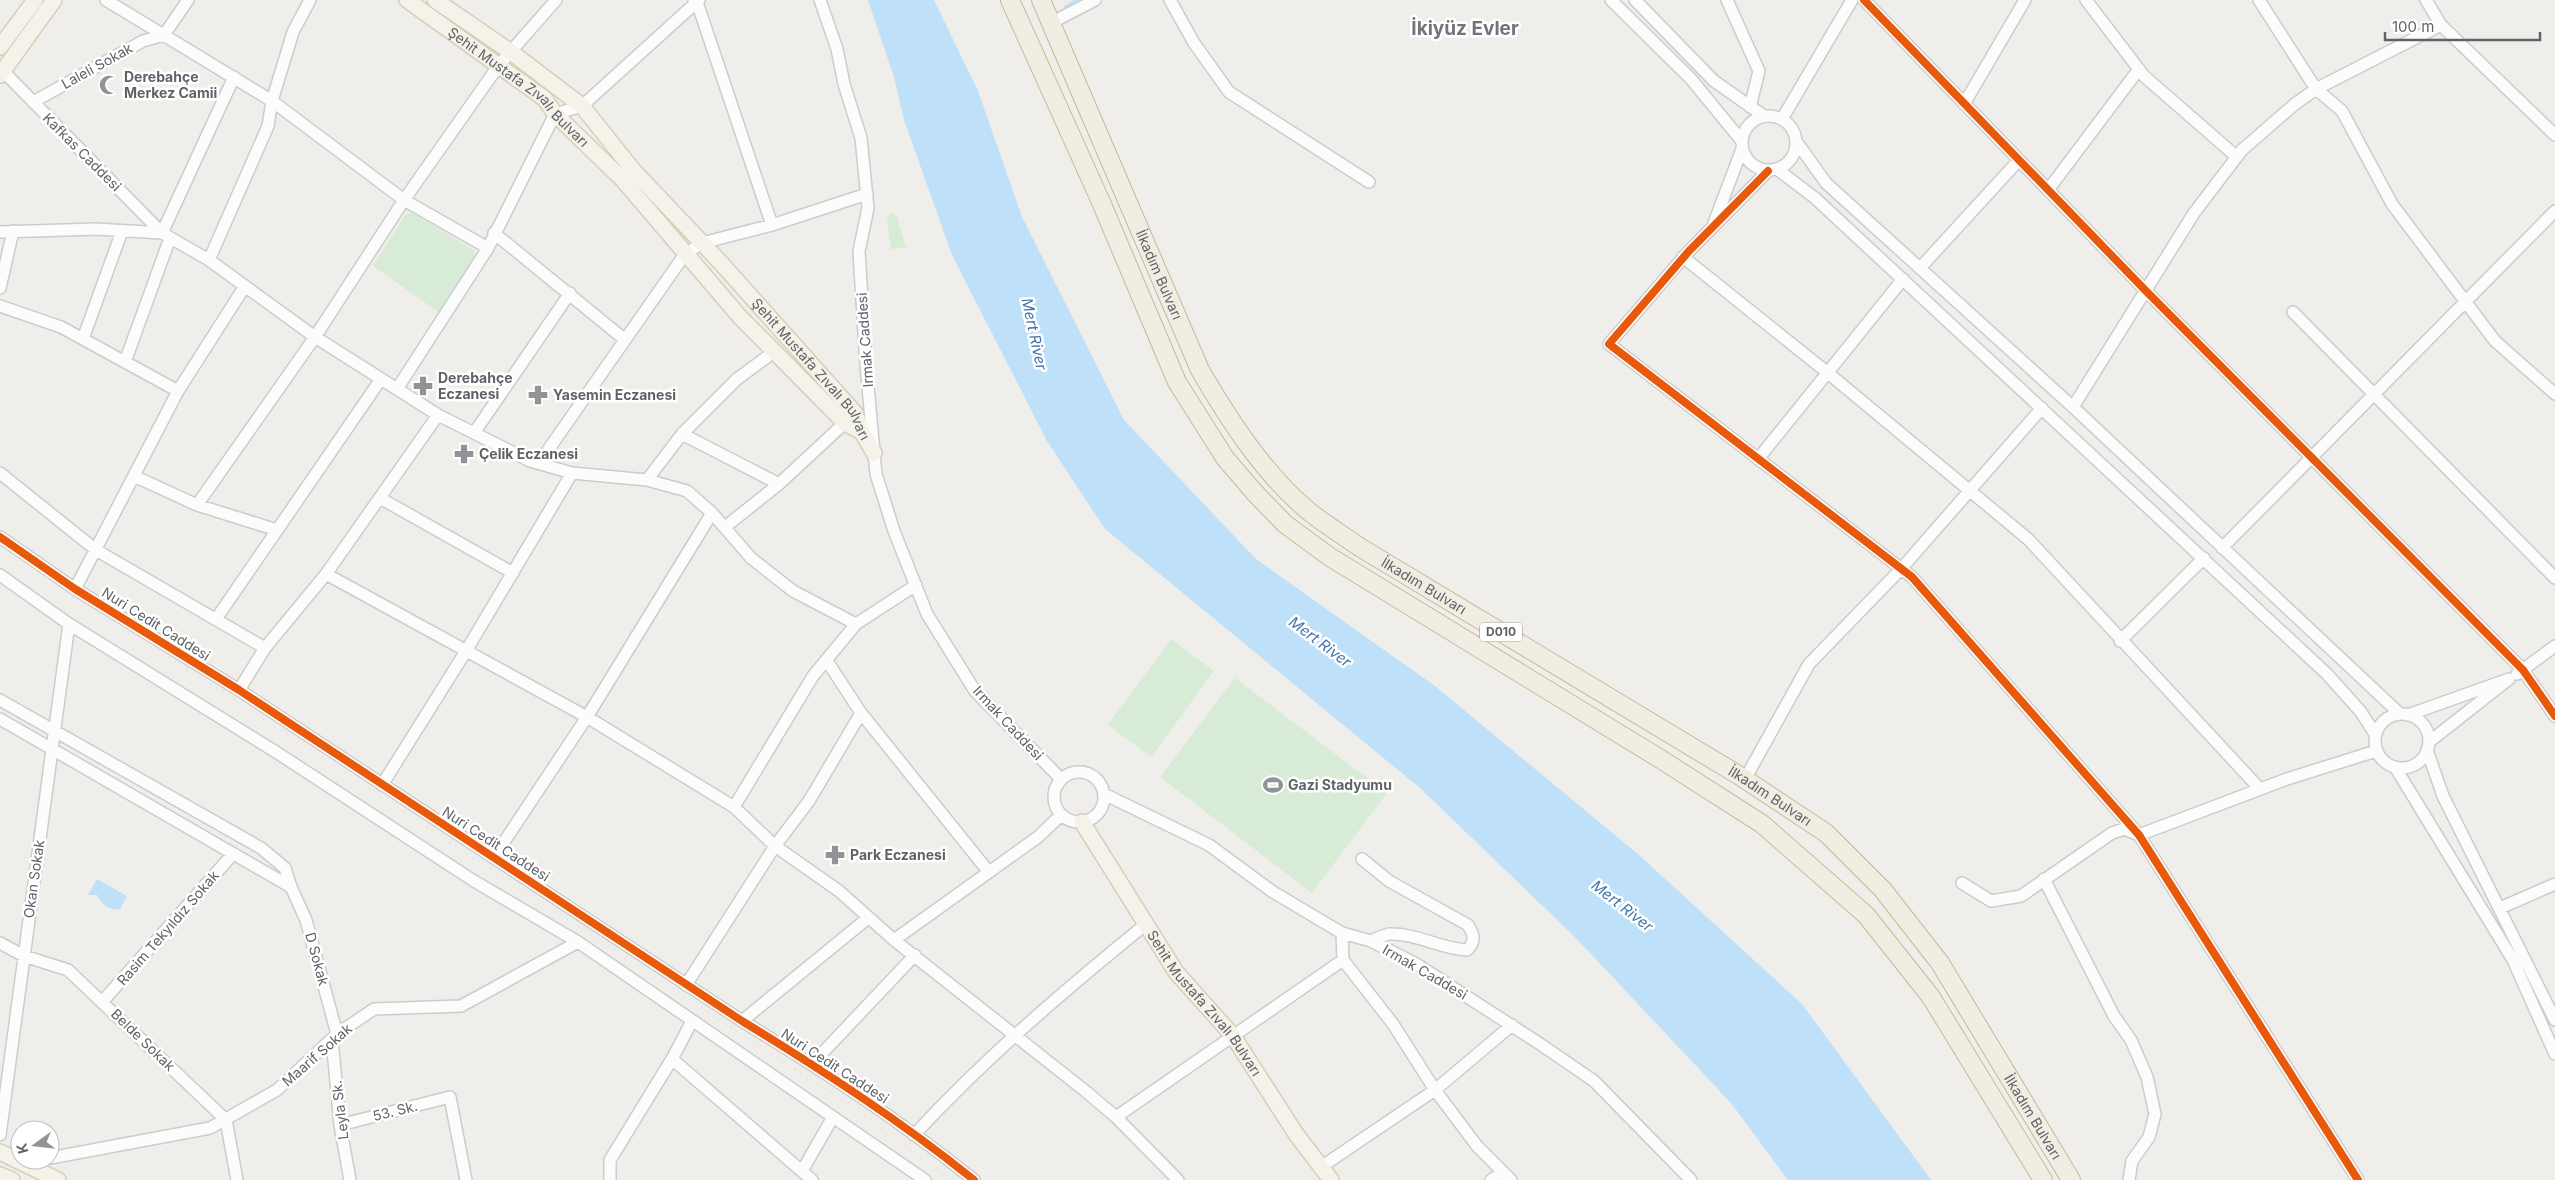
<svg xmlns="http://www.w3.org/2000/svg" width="2555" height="1180" font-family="Inter,sans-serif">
  <rect width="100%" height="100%" fill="#efeeea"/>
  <path fill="#d8ebd6" d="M412 213 474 250 476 260 440 313 373 266 405 215Z
    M890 213 897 216 906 248 891 249 887 221Z
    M1171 639 1214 671 1151 757 1108 725Z
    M1235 678 1387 793 1312 893 1160 777Z"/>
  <path fill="#bfe0f9" d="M868 0H934L978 91 1022 217 1124 420 1256 559 1435 686 1639 855 1802 1004 1931 1180H1788L1731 1103 1575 937 1420 788 1105 529 1047 441 952 255 904 120 894 77Z
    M97 879 127 896 120 909C108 911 103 905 97 895H88Z"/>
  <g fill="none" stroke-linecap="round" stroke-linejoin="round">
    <path stroke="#bfe0f9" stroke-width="3" d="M1065 7 1077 0"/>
    <defs>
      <path id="minor" d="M106 0 272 101 404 200 488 248
        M694 0 697 2 772 225
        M820 0 837 49 844 84 861 138 868 208 859 251 866 365 876 474 894 531 927 614 975 691 1061 779
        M1170 0 1194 43 1229 92 1369 182
        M1611 0 1691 79 1741 140
        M1635 0 1714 81 1764 116
        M1727 0 1759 71 1750 107
        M1864 0 2146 291 2523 670 2555 716
        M2086 0 2144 76 2237 157
        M2426 0 2441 25 2555 135
        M1051 23 1095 0
        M2441 25 2316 89 2342 111 2392 204 2495 341 2555 394
        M3 71 162 233
        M33 102 143 41 164 35 188 0
        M1964 104 2025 0
        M1742 143a27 27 0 1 1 54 0a27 27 0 1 1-54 0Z
        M1782 119 1852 0
        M1796 141 1826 183 2073 407 2400 714
        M1777 169 1815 198 2327 674 2361 712 2375 734
        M1768 171 1689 251 1609 344 1912 577 2139 835 2358 1180
        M2048 190 2139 69
        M1714 223 1742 149
        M0 232 96 229 162 233 209 260 315 337 438 415 530 461 572 473 647 480 687 491 712 513 751 558 793 591 856 624
        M162 233 234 77
        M494 233 624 339
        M1683 257 1828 373 2028 539 2260 789
        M209 260 268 126 272 101 293 32 310 0
        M1920 268 2019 160
        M0 288 13 231
        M0 306 61 327 178 391
        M2293 312 2555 578
        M83 339 122 231
        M125 362 170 238
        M397 389 488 248 555 114 582 106 699 0
        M2073 407 2194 213 2242 150 2295 104 2316 89 2259 0
        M474 433 570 293
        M682 434 779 484
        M1758 459 1903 279
        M539 463 685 254 702 243 772 225 867 194
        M0 473 96 550 265 648
        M134 476 197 505 277 530
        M647 480 682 434 737 379 775 351
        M380 498 513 573
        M197 505 315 337 404 200 499 65 556 0
        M725 527 779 484 850 418
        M0 537 75 589 239 690 742 1021C822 1070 901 1121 974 1180
        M2222 548 2555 211
        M326 574 587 717 734 807 775 846 839 891 894 940 1084 1090 1116 1117 1178 1180
        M0 575 69 624 276 752 474 881 578 942 833 1117 802 1171
        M75 589 178 391 245 286
        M216 619 381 379
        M2120 641 2204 558
        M827 661 861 713 988 871
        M2517 674 2555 646
        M239 690 265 648 326 574 438 415
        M0 700 261 848 285 868 291 887 306 920 337 1034
        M2375 741a27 27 0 1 1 54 0a27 27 0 1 1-54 0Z
        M2408 715 2509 679 2429 742
        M0 719 291 887
        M2427 750 2443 796 2555 1020
        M2395 767 2513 960 2555 1054
        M1054 797a25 25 0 1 1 50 0a25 25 0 1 1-50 0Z
        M1745 779 1809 664 1901 569 2042 408
        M382 785 466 651 572 473
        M1104 794 1209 845 1273 892 1342 933 1371 941 1418 965 1540 1044 1594 1081 1691 1180
        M734 807 813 676 856 624 916 585
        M494 857 587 717 712 513
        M1362 859 1389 881 1468 925C1474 935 1476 941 1467 950 1441 949 1416 933 1389 934 1384 935 1376 939 1371 941
        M2044 879 2114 1016 2131 1040 2147 1077 2155 1114 2149 1137 2132 1161 2129 1180
        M1962 883 1991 901 2021 896 2112 833 2124 829 2139 835 2287 779 2376 751
        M2500 908 2555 884
        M1342 933 1343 960 1393 1024 1435 1090 1477 1146 1511 1180
        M894 940 1038 837 1061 815
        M0 943 24 956 68 970 226 1120 237 1180
        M686 985 775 846 809 801 861 713
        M102 1002 233 854
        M742 1021 868 918
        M332 1039 340 1125 350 1180
        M672 1059 812 1180
        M812 1064 915 955
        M833 1117 925 1180
        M1116 1117 1343 960
        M340 1125 450 1097 466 1180
        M0 1135 69 624
        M914 1135C986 1057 1065 990 1146 924
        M50 1158 210 1128 277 1090 337 1034 374 1009 461 1006 578 942
        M1321 1167 1435 1090 1512 1025
        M610 1180V1160L672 1059 692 1021
        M1491 1180 1503 1172"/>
      <g id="major">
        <path id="s1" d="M407 0 545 99 555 114 622 179 740 317 845 423 862 432"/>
        <path id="s2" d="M435 0 511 52 582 106 633 170 721 263 855 413 862 432 874 453"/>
        <path d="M0 47 35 0"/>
        <path d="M0 75 54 0"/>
        <path id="s3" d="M1082 822 1176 972 1233 1036 1296 1134 1331 1180"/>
        <path d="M0 1152 58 1180"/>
        <path d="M0 1175 12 1180"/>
      </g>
      <g id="highway">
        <path d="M1010 0 1101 202 1177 382 1225 458 1255 493 1285 524 1330 557 1662 760 1762 824 1866 915 1931 997 2043 1180"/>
        <path id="s4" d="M1041 0 1200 370C1229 420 1266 477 1311 513 1326 525 1344 536 1361 548L1740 776 1826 833 1883 890 1940 963 2071 1180"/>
      </g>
    </defs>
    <use href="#minor" stroke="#cbcccc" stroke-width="14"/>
    <use href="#major" stroke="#d7ceb8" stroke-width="18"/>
    <use href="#highway" stroke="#c8b996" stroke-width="20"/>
    <use href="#minor" stroke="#fdfcfc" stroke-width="11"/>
    <use href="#major" stroke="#f4f2e9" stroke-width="15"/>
    <use href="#highway" stroke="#f0ede3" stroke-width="18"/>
    <path stroke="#e4e4e4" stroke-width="3" stroke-dasharray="1 6" stroke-linecap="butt" d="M0 545 849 1105 951 1180"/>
    <defs>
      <path id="cycleway" d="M1864 0 2146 291 2523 670 2555 716
        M1768 171 1689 251 1609 344 1912 577 2139 835 2358 1180
        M0 537 75 589 239 690 742 1021C822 1070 901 1121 974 1180"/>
    </defs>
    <use href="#cycleway" stroke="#fff" stroke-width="11"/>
    <use href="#cycleway" stroke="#e8590c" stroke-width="8"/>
  </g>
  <defs>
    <symbol id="mosque-bare" viewBox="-9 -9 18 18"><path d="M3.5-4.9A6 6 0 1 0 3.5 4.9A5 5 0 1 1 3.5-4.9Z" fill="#919496" stroke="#fff" stroke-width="2.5" paint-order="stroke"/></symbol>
    <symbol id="pharmacy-bare" viewBox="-9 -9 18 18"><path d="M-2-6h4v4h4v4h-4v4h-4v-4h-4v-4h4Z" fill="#919496" stroke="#fff" stroke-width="2.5" paint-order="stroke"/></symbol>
    <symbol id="stadium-bare" viewBox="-9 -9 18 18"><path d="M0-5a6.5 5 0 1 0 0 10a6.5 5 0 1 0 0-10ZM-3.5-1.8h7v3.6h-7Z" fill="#919496" stroke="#fff" stroke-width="2.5" paint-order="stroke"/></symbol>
  </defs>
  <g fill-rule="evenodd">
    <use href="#mosque-bare" x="95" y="71" width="28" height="28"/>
    <use href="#pharmacy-bare" x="409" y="372" width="28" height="28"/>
    <use href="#pharmacy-bare" x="524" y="381" width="28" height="28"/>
    <use href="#pharmacy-bare" x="450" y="440" width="28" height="28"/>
    <use href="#stadium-bare" x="1259" y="771" width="28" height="28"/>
    <use href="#pharmacy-bare" x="821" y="841" width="28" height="28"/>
  </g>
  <g text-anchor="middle" stroke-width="5" stroke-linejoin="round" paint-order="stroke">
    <rect fill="#fff" stroke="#8f9295" stroke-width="1" x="1480" y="622.5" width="42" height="19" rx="4"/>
    <g font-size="12" font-weight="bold" fill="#5f6368">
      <text x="1501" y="636">D010</text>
    </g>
    <g font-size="14" fill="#5f6368" stroke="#fff">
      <text transform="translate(97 66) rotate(-29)" y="5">Laleli Sokak</text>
      <text dy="5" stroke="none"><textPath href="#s1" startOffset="142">Şehit Mustafa Zıvalı Bulvarı</textPath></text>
      <text transform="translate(82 152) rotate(45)" y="5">Kafkas Caddesi</text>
      <text dy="5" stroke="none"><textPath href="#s4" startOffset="299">İlkadım Bulvarı</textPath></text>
      <text transform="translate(865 340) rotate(-94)" y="5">Irmak Caddesi</text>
      <text dy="5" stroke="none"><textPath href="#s2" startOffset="531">Şehit Mustafa Zıvalı Bulvarı</textPath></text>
      <text dy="5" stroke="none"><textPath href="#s4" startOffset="719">İlkadım Bulvarı</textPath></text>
      <text transform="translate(156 624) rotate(32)" y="5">Nuri Cedit Caddesi</text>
      <text transform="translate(1008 723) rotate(47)" y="5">Irmak Caddesi</text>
      <text dy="5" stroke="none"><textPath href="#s4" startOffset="1124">İlkadım Bulvarı</textPath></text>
      <text transform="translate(496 844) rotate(33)" y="5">Nuri Cedit Caddesi</text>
      <text transform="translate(34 879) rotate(-82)" y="5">Okan Sokak</text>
      <text transform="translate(168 928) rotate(-49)" y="5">Rasim Tekyıldız Sokak</text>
      <text transform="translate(317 959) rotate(75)" y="5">D Sokak</text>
      <text transform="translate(1425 972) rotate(30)" y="5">Irmak Caddesi</text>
      <text dy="5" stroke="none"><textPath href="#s3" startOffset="219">Sehit Mustafa Zıvalı Bulvarı</textPath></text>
      <text transform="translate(143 1040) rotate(44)" y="5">Belde Sokak</text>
      <text transform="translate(317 1055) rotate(-41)" y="5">Maarif Sokak</text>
      <text transform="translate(835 1066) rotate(33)" y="5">Nuri Cedit Caddesi</text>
      <text transform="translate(340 1110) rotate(-97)" y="5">Leyla Sk.</text>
      <text transform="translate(395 1111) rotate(-14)" y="5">53. Sk.</text>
      <text dy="5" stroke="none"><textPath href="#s4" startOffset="1544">İlkadım Bulvarı</textPath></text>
    </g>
    <g font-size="14" font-weight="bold" fill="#5f6368" stroke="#fff" text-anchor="start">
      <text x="124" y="82">Derebahçe<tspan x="124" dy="16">Merkez Camii</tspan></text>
      <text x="438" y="383">Derebahçe<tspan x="438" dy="16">Eczanesi</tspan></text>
      <text x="553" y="400">Yasemin Eczanesi</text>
      <text x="479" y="459">Çelik Eczanesi</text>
      <text x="1288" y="790">Gazi Stadyumu</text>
      <text x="850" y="860">Park Eczanesi</text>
    </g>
    <g font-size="15" font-style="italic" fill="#4174aa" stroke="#fff">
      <text transform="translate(1034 334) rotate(78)" y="5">Mert River</text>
      <text transform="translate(1320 642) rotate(37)" y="5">Mert River</text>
      <text transform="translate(1622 906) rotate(38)" y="5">Mert River</text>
    </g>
    <g font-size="19" font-weight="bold" fill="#70757a" stroke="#fff">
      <text x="1465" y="35">İkiyüz Evler</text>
    </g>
  </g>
  <g transform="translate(35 1145) rotate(255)"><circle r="24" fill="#ffffff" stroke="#bfc1c3"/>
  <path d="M0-4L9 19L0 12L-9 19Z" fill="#919496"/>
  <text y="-8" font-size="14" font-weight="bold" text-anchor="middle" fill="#5f6368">K</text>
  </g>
  <path d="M2385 32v8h155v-8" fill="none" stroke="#5f6368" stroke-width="2.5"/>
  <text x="2392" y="32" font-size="15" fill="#5f6368" stroke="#ffffff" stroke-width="4" paint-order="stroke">100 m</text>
</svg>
